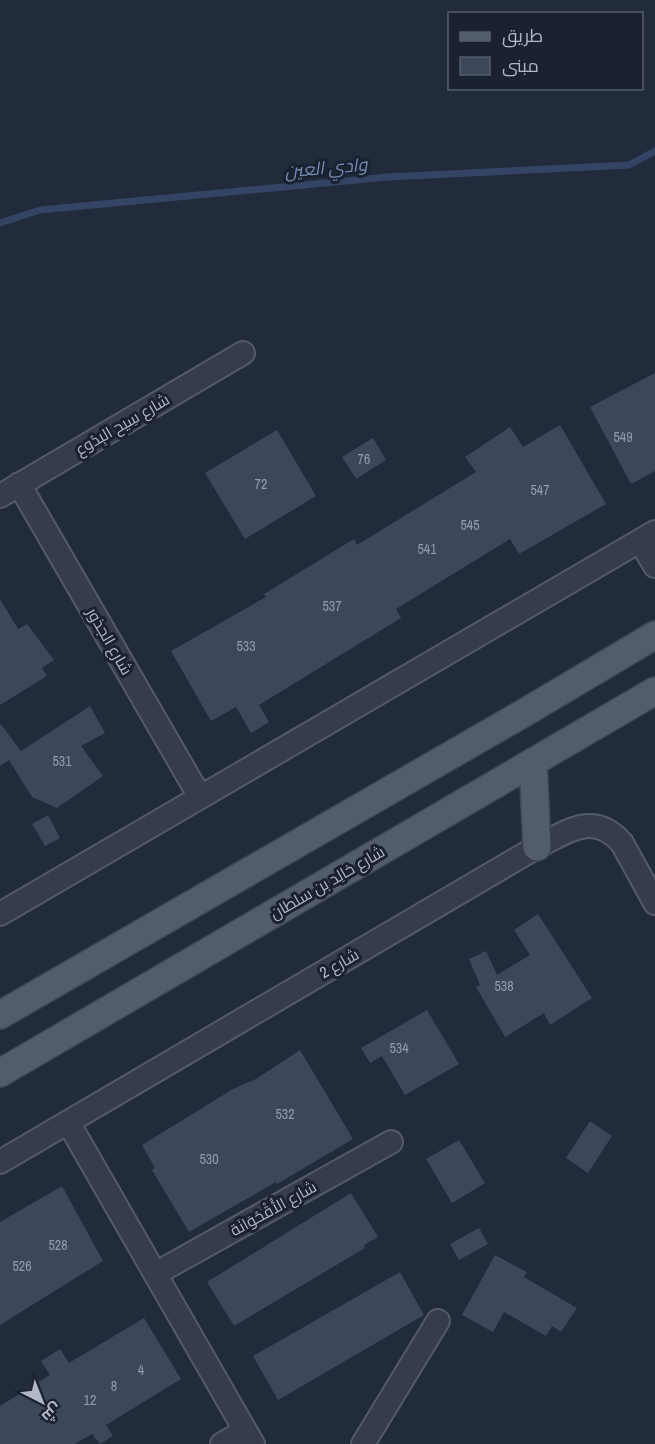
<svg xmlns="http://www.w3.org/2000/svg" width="655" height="1444" font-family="'Archivo Narrow',Cairo,sans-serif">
  <rect width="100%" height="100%" fill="#212b3c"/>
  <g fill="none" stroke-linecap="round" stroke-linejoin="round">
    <path stroke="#344464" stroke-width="7" d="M0 223 40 210 388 177 629 165 655 151"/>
  </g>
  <path fill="#3d475c" d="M655 373V471L631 484 590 407Z
    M560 425 606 504 519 554 510 539 396 609 401 618 259 705 269 722 251 733 236 707 211 721 171 651 266 597 264 594 354 539 357 545 476 472 465 457 510 427 523 447Z
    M277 430 316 496 245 539 205 473Z
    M373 438 386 460 356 479 342 457Z
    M0 599 18 629 27 624 54 660 42 668 47 676 0 705Z
    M90 706 105 733 81 746 103 776 57 808 32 797 9 760 0 766V723L21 751Z
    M48 815 60 838 45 846 32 824Z
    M538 914 592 998 550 1025 544 1013 505 1037 476 987 480 985 469 959 486 951 497 975 530 955 514 930Z
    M427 1010 459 1064 405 1095 382 1056 370 1063 361 1048Z
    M300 1050 353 1139 277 1184 276 1182 189 1232 152 1170 155 1168 142 1145 233 1089 256 1079Z
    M590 1121 612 1136 588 1173 566 1158Z
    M459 1140 485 1183 452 1203 426 1159Z
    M62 1186 103 1261 0 1325V1222Z
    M351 1193 378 1237 364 1245 365 1248 234 1326 207 1282Z
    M479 1228 488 1244 459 1260 450 1244Z
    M495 1255 527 1272 524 1277 577 1308 561 1332 552 1326 546 1336 504 1312 493 1332 462 1315Z
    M400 1272 424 1315 278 1400 253 1356Z
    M144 1318 181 1379 106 1425 113 1436 100 1444 92 1434 75 1444H0V1406L50 1375 41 1361 60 1349 69 1363Z"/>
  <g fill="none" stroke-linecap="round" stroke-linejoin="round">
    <defs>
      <path id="minor" d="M19 484 200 797
        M0 496 243 353
        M640 541 655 566
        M0 914 655 532
        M68 1122 253 1444
        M0 1162 537 847C568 831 594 811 622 843L655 903
        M155 1274 391 1142
        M222 1444 245 1431
        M363 1444 438 1321"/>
      <path id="major" d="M533 762 537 847
        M0 1015 529 710 655 635
        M0 1073 655 691"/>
    </defs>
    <use href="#minor" stroke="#535a6a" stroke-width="26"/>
    <use href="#major" stroke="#3e4655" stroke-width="30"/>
    <use href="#minor" stroke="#353d4c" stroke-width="22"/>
    <use href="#major" stroke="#535c6c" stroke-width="27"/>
  </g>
  <g text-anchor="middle" stroke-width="6" stroke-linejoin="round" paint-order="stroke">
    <g font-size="14" fill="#939bad">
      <text x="623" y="442">549</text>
      <text x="364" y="464">76</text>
      <text x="261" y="489">72</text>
      <text x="540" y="495">547</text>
      <text x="470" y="530">545</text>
      <text x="427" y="554">541</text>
      <text x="332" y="611">537</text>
      <text x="246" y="651">533</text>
      <text x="62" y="766">531</text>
      <text x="504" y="991">538</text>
      <text x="399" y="1053">534</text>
      <text x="285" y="1119">532</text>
      <text x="209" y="1164">530</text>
      <text x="58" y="1250">528</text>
      <text x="22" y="1271">526</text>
      <text x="141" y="1375">4</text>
      <text x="114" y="1391">8</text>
      <text x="90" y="1405">12</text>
    </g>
    <g font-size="16" fill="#b0b7c8" stroke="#1a2231">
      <text transform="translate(122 424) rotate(-30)" y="6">شارع سِيح البِدُوع</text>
      <text transform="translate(110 641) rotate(60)" y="6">شارع الجذور</text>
      <text transform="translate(327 882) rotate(-30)" y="6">شارع خالِد بن سلطان</text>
      <text transform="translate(339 963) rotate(-30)" y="6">شارع 2</text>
      <text transform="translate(273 1208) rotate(-29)" y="6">شارع الأُقْحُوَانَة</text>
    </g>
    <g font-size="18" font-style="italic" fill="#768bb2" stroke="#1a2231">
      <text transform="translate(326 168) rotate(-5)" y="6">وادي العين</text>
    </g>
  </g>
  <rect x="448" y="12" width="195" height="78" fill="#1a2231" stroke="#565e6d" stroke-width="1.5"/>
  <rect x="460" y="32" width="30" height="9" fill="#535c6c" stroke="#565e6d" stroke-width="1.5"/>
  <text x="502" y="42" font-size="18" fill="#b0b7c8">طريق</text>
  <rect x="460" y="57" width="30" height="18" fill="#3d475c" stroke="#565e6d" stroke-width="1.5"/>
  <text x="502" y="72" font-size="18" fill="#b0b7c8">مبنى</text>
  <g transform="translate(42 1402) rotate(138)" stroke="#1a2231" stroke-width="4.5" paint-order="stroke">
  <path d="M0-4.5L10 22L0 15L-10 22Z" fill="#b0b7c8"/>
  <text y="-9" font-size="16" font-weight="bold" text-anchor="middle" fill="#b0b7c8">ش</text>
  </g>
</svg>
